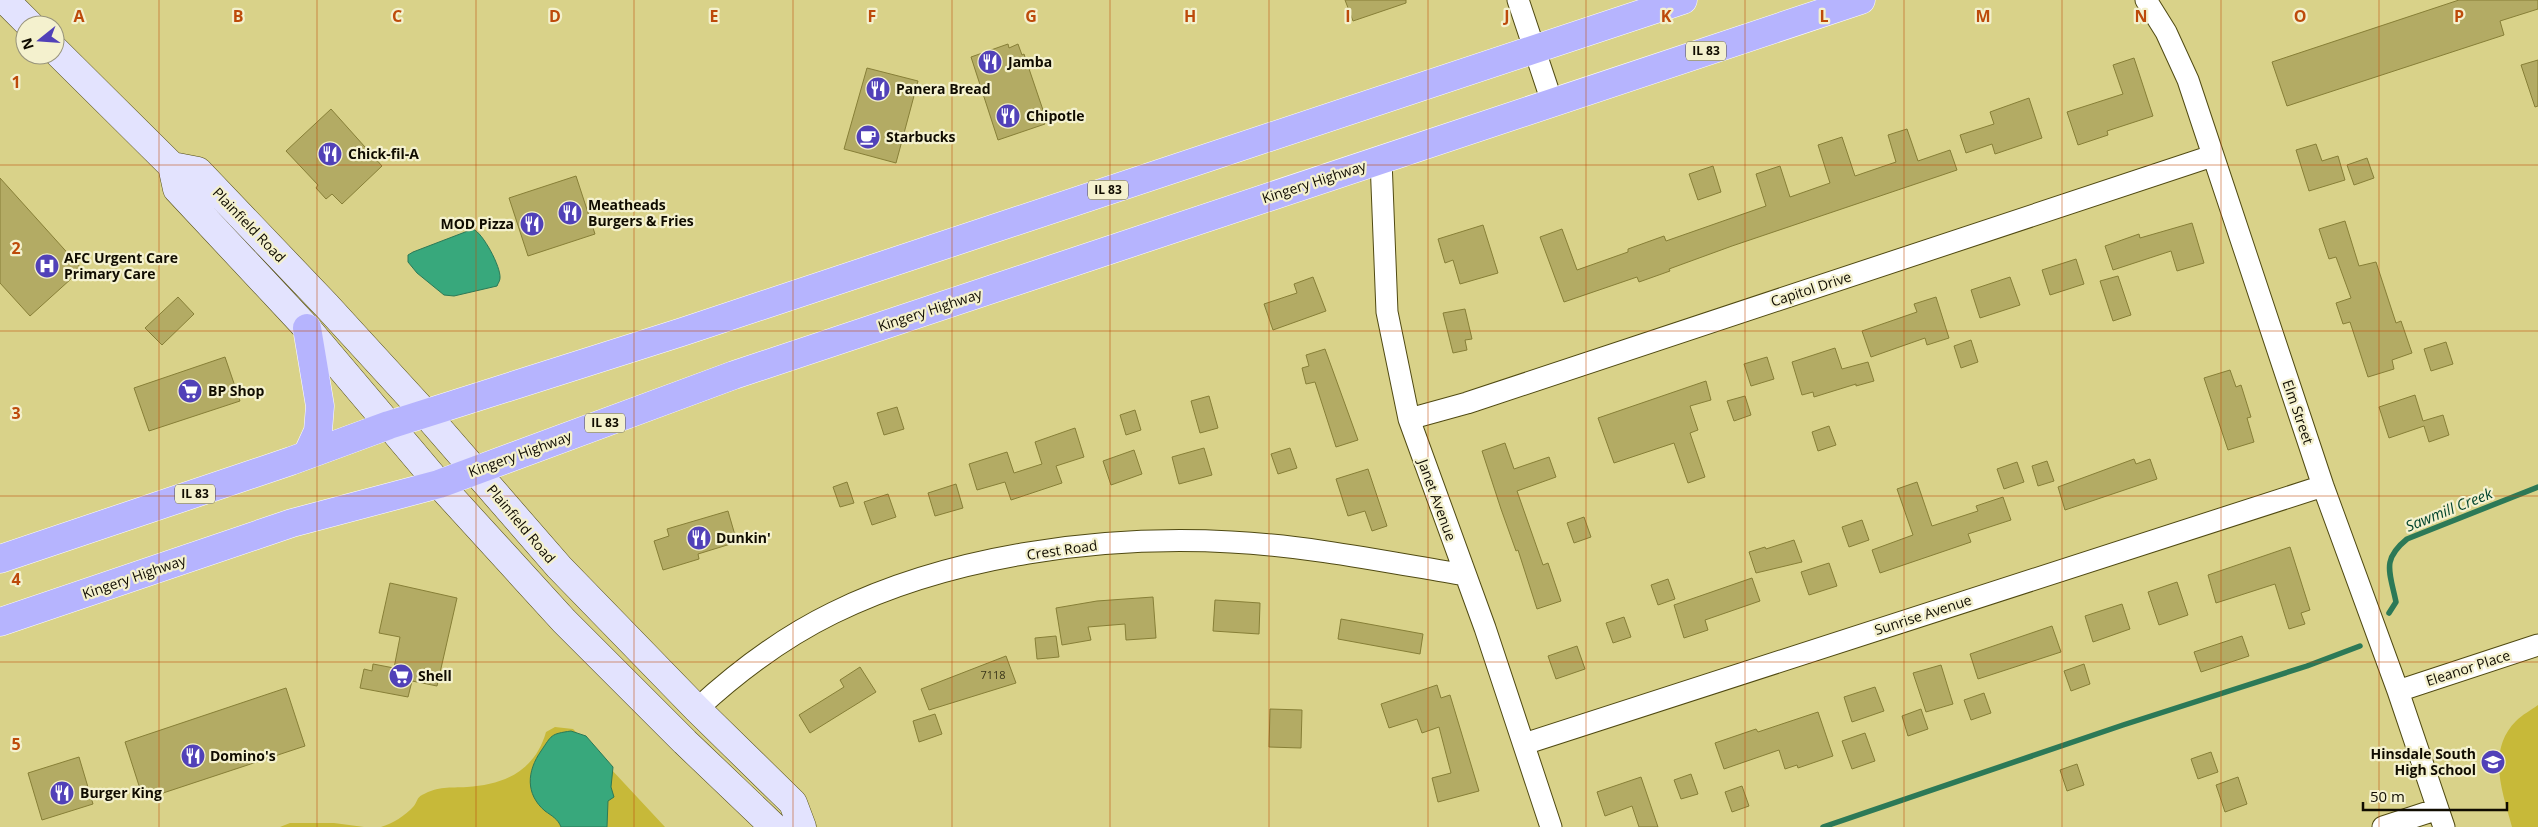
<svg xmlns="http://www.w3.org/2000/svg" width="2538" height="827" font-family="'Open Sans',sans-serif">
  <rect width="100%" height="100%" fill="#d9d289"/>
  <path fill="#c7b939" d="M2538 705V827H2512C2503 793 2486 751 2516 721 2522 715 2531 710 2538 705Z
    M555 727 573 729 583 739 665 827H381C392 824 406 815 413 807 417 803 417 797 422 795 439 786 449 788 467 787 504 785 535 771 546 732Z
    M290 823H334L364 827H280Z"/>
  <path fill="#38a87c" stroke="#2c7957" d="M473 229C483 233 501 267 500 278 500 281 498 283 497 286L454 296 444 295 417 273 408 262V255L413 252Z
    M571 731 586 736 613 767 611 787 614 797 608 801 607 827H561C558 819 552 816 545 811 525 794 527 771 541 751 552 735 550 734 571 731Z"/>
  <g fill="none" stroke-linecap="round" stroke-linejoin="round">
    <path stroke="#2c7957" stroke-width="5.5" d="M2389 613 2396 602C2390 572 2381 560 2407 539L2538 487
      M1823 827 2123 725 2307 666 2360 646"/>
  </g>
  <path fill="#b3ab64" stroke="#877f37" d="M1345 0H1406V3L1353 21Z
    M2459 0H2538V9L2500 21 2504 35 2287 106 2272 62Z
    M1008 44 1009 48 1018 44 1022 55 1024 54 1044 113 1042 114 1045 124 998 140 971 57Z
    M2134 58 2153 116 2107 131 2108 135 2078 145 2067 112 2123 94 2113 65Z
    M2538 60V106L2535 107 2521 65Z
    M867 68 918 81 896 163 844 149Z
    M2029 98 2042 138 1995 154 1992 144 1966 153 1960 135 1994 124 1990 112Z
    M331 109 382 166 342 204 332 194 326 199 316 188 318 185 286 151Z
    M1907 129 1918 161 1950 150 1957 170 1732 246 1669 269 1670 271 1639 282 1637 277 1564 302 1540 237 1562 229 1577 270 1628 252V249L1664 236 1666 241 1766 206 1756 174 1780 166 1790 197 1830 183 1818 145 1842 137 1855 176 1896 162 1888 135Z
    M2316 144 2322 161 2338 156 2345 180 2309 191 2296 150Z
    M2367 158 2374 178 2354 185 2347 165Z
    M1713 166 1721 192 1698 200 1689 174Z
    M576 176 595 234 528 256 509 198Z
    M0 178 82 269 30 316 0 283Z
    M2345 221 2359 266 2376 262 2396 323 2401 321 2412 353 2392 360 2394 369 2368 377 2350 322 2343 324 2336 303 2351 298 2336 257 2329 259 2319 229Z
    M2192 223 2204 263 2177 271 2171 251 2113 270 2105 246 2139 234 2140 238Z
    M1483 225 1498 273 1460 284 1453 260 1445 263 1438 239Z
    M2076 259 2084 284 2050 295 2042 270Z
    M2118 276 2131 315 2113 321 2100 281Z
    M1313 277 1326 311 1273 330 1264 304 1297 293 1294 284Z
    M2010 277 2020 305 1980 318 1971 290Z
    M178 297 194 314 162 345 145 328Z
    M1936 297 1949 338 1927 345 1925 338 1871 357 1862 331 1917 312 1914 304Z
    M1465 309 1472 339 1465 340 1467 350 1453 353 1443 313Z
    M1971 340 1978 362 1961 368 1954 346Z
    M2446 342 2453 364 2431 371 2424 349Z
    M1835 348 1842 369 1868 362 1874 381 1856 386V384L1814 397 1813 392 1802 395 1792 362Z
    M1325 349 1358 440 1336 447 1315 382 1306 384 1302 368 1309 366 1306 355Z
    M225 357 240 401 149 431 134 388Z
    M1767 357 1774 379 1751 386 1744 364Z
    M2230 370 2236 387 2241 385 2251 417 2247 418 2254 442 2228 450 2204 378Z
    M1706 381 1711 400 1690 406 1698 430 1690 433 1705 477 1688 483 1674 443 1614 463 1598 418Z
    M2415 395 2423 421 2443 415 2449 435 2429 442 2424 426 2389 438 2379 407Z
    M1209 396 1218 428 1200 433 1191 401Z
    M1745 396 1751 415 1734 421 1727 401Z
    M897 407 904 429 884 435 877 413Z
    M1135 410 1141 430 1126 435 1120 415Z
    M1829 426 1836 445 1818 451 1812 432Z
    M1075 428 1084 457 1056 466 1062 483 1011 500 1005 482 977 490 969 464 1007 452 1014 473 1042 464 1035 442Z
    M1505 443 1514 469 1549 457 1556 477 1517 491 1543 565 1548 563 1561 601 1537 609 1518 550 1516 551 1501 509 1482 451Z
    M1204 448 1212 475 1179 484 1172 457Z
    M1290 448 1297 468 1278 474 1271 454Z
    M1134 450 1142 474 1111 485 1103 461Z
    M2134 459 2136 464 2150 459 2157 479 2065 510 2058 487Z
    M2047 461 2054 481 2038 486 2032 466Z
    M2017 462 2024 482 2004 489 1997 469Z
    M1368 469 1387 526 1372 531 1365 511 1348 516 1336 479Z
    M847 482 854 503 840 507 833 487Z
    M1917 482 1932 526 1978 511 1976 506 2003 497 2011 520 1968 534 1971 542 1880 573 1872 550 1913 535 1897 489Z
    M956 484 963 508 935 516 928 493Z
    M888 494 896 517 872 525 864 502Z
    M728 511 737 542 698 554 699 559 663 570 654 541 669 536 667 529Z
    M1584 517 1591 537 1574 543 1567 523Z
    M1862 520 1869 540 1849 547 1842 527Z
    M1794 540 1802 562 1756 573 1749 552 1765 547 1766 549Z
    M2290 547 2310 610 2301 613 2305 624 2289 629 2275 584 2216 603 2208 575Z
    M1829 563 1837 586 1809 595 1801 572Z
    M1752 578 1760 601 1705 620 1708 630 1684 638 1674 605Z
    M1668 579 1675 599 1658 605 1651 585Z
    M2177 582 2188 615 2159 625 2148 592Z
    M390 583 457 598 437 686 412 681 408 697 360 688 364 669 372 671 373 664 394 668 400 637 379 633Z
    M1153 597 1156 638 1126 640 1125 624 1088 627 1091 640 1062 645 1056 608 1097 601Z
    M1215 600 1260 603 1259 634 1213 631Z
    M2122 604 2130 629 2093 642 2085 616Z
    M1624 617 1631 637 1613 643 1606 623Z
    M1341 619 1423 634 1420 654 1338 639Z
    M2052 626 2061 652 1978 679 1970 654Z
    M1056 636 1059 657 1037 659 1035 638Z
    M2242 636 2249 656 2201 672 2194 652Z
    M1577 646 1585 669 1556 679 1548 656Z
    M1006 656 1016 683 929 710 921 689Z
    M2084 664 2090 684 2071 691 2064 671Z
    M1941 665 1953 704 1926 712 1913 673Z
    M860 667 876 692 810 733 799 715 844 687 840 680Z
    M1437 685 1441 698 1450 695 1479 791 1438 802 1432 778 1451 773 1439 727 1422 733 1417 719 1389 728 1381 704Z
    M1875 687 1884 711 1852 722 1844 697Z
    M286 688 305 746 148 798 142 795 125 742Z
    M1984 693 1991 713 1971 720 1964 700Z
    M1270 709 1302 710 1301 748 1269 747Z
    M1921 709 1928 729 1908 736 1902 716Z
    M1818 712 1833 756 1798 768 1797 765 1785 769 1779 750 1724 769 1715 743 1756 729 1758 732Z
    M935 714 942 734 919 742 913 721Z
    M1865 733 1875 761 1852 769 1842 741Z
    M2211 752 2218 772 2198 779 2191 759Z
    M79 757 93 804 42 820 28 773Z
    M2077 764 2084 785 2067 791 2060 770Z
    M1691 774 1698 794 1681 799 1674 780Z
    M1641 777 1658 827H1639L1632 806 1605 816 1597 792Z
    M2238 777 2247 804 2225 812 2216 785Z
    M1742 786 1749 806 1732 812 1725 792Z"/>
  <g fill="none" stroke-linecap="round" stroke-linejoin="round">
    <defs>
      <path id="minor" d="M1518 0 1552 102
        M2146 0 2166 32 2188 80 2323 486 2398 691 2444 827
        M1381 160 1387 312 1409 419 1485 628 1551 827
        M1409 419 1467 403 2212 156
        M2398 691 2538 645
        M697 709C737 672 784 637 833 613 951 555 1101 535 1231 542 1310 546 1387 562 1465 575
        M1524 744 2323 486
        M2383 827 2438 809"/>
      <path id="secondary" d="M5 0 30 25
        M55 50 172 166 198 171 326 305 425 413 559 567 697 709 793 803 802 827
        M172 166 177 189 307 328 439 484 564 621 685 742 774 827"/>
      <path id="trunk" d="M307 455 318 431 320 406 307 328
        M0 559 291 461 389 425 682 332 1683 0
        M0 622 292 523 439 484 734 375 1861 0"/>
    </defs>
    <use href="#minor" stroke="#504a12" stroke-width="23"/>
    <use href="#secondary" stroke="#504a12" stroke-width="29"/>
    <use href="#trunk" stroke="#fff" stroke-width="29"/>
    <use href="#minor" stroke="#fff" stroke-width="21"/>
    <use href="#secondary" stroke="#e3e3fe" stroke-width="28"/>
    <use href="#trunk" stroke="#b6b4fe" stroke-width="28"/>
  </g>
  <path fill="none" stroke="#bd4a0a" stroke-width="1" stroke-opacity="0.55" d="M159 0V827M317 0V827M476 0V827M634 0V827M793 0V827M952 0V827M1110 0V827M1269 0V827M1428 0V827M1586 0V827M1745 0V827M1904 0V827M2062 0V827M2221 0V827M2379 0V827M0 165H2538M0 331H2538M0 496H2538M0 662H2538"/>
  <defs>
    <symbol id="restaurant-disc" viewBox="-11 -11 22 22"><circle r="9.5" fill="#5141b8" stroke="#f4f1ce"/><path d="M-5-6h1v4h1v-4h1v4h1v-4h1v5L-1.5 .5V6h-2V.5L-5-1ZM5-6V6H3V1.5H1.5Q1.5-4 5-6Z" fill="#fff"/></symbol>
    <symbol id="cafe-disc" viewBox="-11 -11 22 22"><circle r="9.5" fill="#5141b8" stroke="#f4f1ce"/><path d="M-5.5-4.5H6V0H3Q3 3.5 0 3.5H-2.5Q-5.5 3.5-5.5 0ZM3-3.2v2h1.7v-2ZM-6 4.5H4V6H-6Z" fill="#fff"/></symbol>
    <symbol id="hospital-disc" viewBox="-11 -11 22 22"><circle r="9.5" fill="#5141b8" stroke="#f4f1ce"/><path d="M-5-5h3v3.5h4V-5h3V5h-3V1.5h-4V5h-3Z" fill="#fff"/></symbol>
    <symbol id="supermarket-disc" viewBox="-11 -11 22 22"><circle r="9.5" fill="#5141b8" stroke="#f4f1ce"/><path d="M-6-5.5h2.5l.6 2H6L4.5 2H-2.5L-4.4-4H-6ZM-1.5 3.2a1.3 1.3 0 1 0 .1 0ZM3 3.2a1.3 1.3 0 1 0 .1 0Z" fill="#fff"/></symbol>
    <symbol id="school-disc" viewBox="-11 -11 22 22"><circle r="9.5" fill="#5141b8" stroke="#f4f1ce"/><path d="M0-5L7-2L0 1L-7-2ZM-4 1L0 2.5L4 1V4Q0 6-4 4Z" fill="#fff"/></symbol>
  </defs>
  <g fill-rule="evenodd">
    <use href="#restaurant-disc" x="976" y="48" width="28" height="28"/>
    <use href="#restaurant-disc" x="864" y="75" width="28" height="28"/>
    <use href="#restaurant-disc" x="994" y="102" width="28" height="28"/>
    <use href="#cafe-disc" x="854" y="123" width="28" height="28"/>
    <use href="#restaurant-disc" x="316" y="140" width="28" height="28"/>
    <use href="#restaurant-disc" x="556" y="199" width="28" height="28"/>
    <use href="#restaurant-disc" x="518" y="210" width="28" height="28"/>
    <use href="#hospital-disc" x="33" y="252" width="28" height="28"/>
    <use href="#supermarket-disc" x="176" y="377" width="28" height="28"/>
    <use href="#restaurant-disc" x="685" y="524" width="28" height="28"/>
    <use href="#supermarket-disc" x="387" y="662" width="28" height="28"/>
    <use href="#restaurant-disc" x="179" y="742" width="28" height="28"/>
    <use href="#school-disc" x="2479" y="748" width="28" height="28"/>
    <use href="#restaurant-disc" x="48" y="779" width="28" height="28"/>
  </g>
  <g text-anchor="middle" stroke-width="4.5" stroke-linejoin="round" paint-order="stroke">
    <g font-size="11" fill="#393419">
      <text x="993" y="679">7118</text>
    </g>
    <g fill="#f4f1ce" stroke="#54513e" stroke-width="1">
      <rect x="1686" y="41.5" width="40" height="19" rx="4"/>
      <rect x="1088" y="180.5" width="40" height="19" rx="4"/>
      <rect x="585" y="413.5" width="40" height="19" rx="4"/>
      <rect x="175" y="484.5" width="40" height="19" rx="4"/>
    </g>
    <g font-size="12" font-weight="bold" fill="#100c00">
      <text x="1706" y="55">IL 83</text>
      <text x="1108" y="194">IL 83</text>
      <text x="605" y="427">IL 83</text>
      <text x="195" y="498">IL 83</text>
    </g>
    <g font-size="14" font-weight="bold" fill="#100c00" stroke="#f4f1ce" text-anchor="start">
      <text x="1008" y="67">Jamba</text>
      <text x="896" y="94">Panera Bread</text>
      <text x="1026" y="121">Chipotle</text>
      <text x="886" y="142">Starbucks</text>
      <text x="348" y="159">Chick-fil-A</text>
      <text x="588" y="210">Meatheads<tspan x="588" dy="16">Burgers &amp; Fries</tspan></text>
      <text x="514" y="229" text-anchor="end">MOD Pizza</text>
      <text x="64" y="263">AFC Urgent Care<tspan x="64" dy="16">Primary Care</tspan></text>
      <text x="208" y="396">BP Shop</text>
      <text x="716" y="543">Dunkin'</text>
      <text x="418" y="681">Shell</text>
      <text x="2476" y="759" text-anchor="end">Hinsdale South<tspan x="2476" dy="16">High School</tspan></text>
      <text x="210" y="761">Domino's</text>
      <text x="80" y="798">Burger King</text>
    </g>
    <g font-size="14" fill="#100c00" stroke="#f4f1ce">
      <text transform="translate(1314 182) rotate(-18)" y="5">Kingery Highway</text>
      <text transform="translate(249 225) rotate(46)" y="5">Plainfield Road</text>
      <text transform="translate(1811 289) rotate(-18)" y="5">Capitol Drive</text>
      <text transform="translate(930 310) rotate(-18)" y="5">Kingery Highway</text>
      <text transform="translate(2298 412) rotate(71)" y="5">Elm Street</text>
      <text transform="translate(520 454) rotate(-20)" y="5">Kingery Highway</text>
      <text transform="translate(1437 500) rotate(70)" y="5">Janet Avenue</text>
      <text transform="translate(521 524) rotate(50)" y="5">Plainfield Road</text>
      <text transform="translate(1062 550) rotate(-8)" y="5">Crest Road</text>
      <text transform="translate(134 577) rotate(-19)" y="5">Kingery Highway</text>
      <text transform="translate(1923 615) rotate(-18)" y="5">Sunrise Avenue</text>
      <text transform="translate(2468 668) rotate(-18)" y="5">Eleanor Place</text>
    </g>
    <g font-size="15" font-style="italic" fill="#02442d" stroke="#f4f1ce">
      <text transform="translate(2449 510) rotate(-22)" y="5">Sawmill Creek</text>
    </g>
  </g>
  <g font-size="16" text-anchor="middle" font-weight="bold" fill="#bd4a0a" stroke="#f4f1ce" stroke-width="4.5" stroke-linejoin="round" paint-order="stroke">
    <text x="79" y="22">A</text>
    <text x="238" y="22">B</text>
    <text x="397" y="22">C</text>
    <text x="555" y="22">D</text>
    <text x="714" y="22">E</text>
    <text x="872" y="22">F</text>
    <text x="1031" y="22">G</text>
    <text x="1190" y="22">H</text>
    <text x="1348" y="22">I</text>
    <text x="1507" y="22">J</text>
    <text x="1666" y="22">K</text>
    <text x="1824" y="22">L</text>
    <text x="1983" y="22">M</text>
    <text x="2141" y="22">N</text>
    <text x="2300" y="22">O</text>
    <text x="2459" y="22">P</text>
    <text x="16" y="88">1</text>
    <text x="16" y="254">2</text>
    <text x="16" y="419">3</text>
    <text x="16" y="585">4</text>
    <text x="16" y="750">5</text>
  </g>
  <g transform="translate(40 40) rotate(253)"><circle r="24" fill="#f4f1ce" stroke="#99957c"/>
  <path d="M0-4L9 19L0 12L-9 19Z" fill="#5141b8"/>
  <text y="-8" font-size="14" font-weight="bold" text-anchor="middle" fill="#100c00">N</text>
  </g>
  <path d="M2363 802v8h144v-8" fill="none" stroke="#100c00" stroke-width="2.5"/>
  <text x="2370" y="802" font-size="15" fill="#100c00" stroke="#f4f1ce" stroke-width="4" paint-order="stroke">50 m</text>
</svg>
